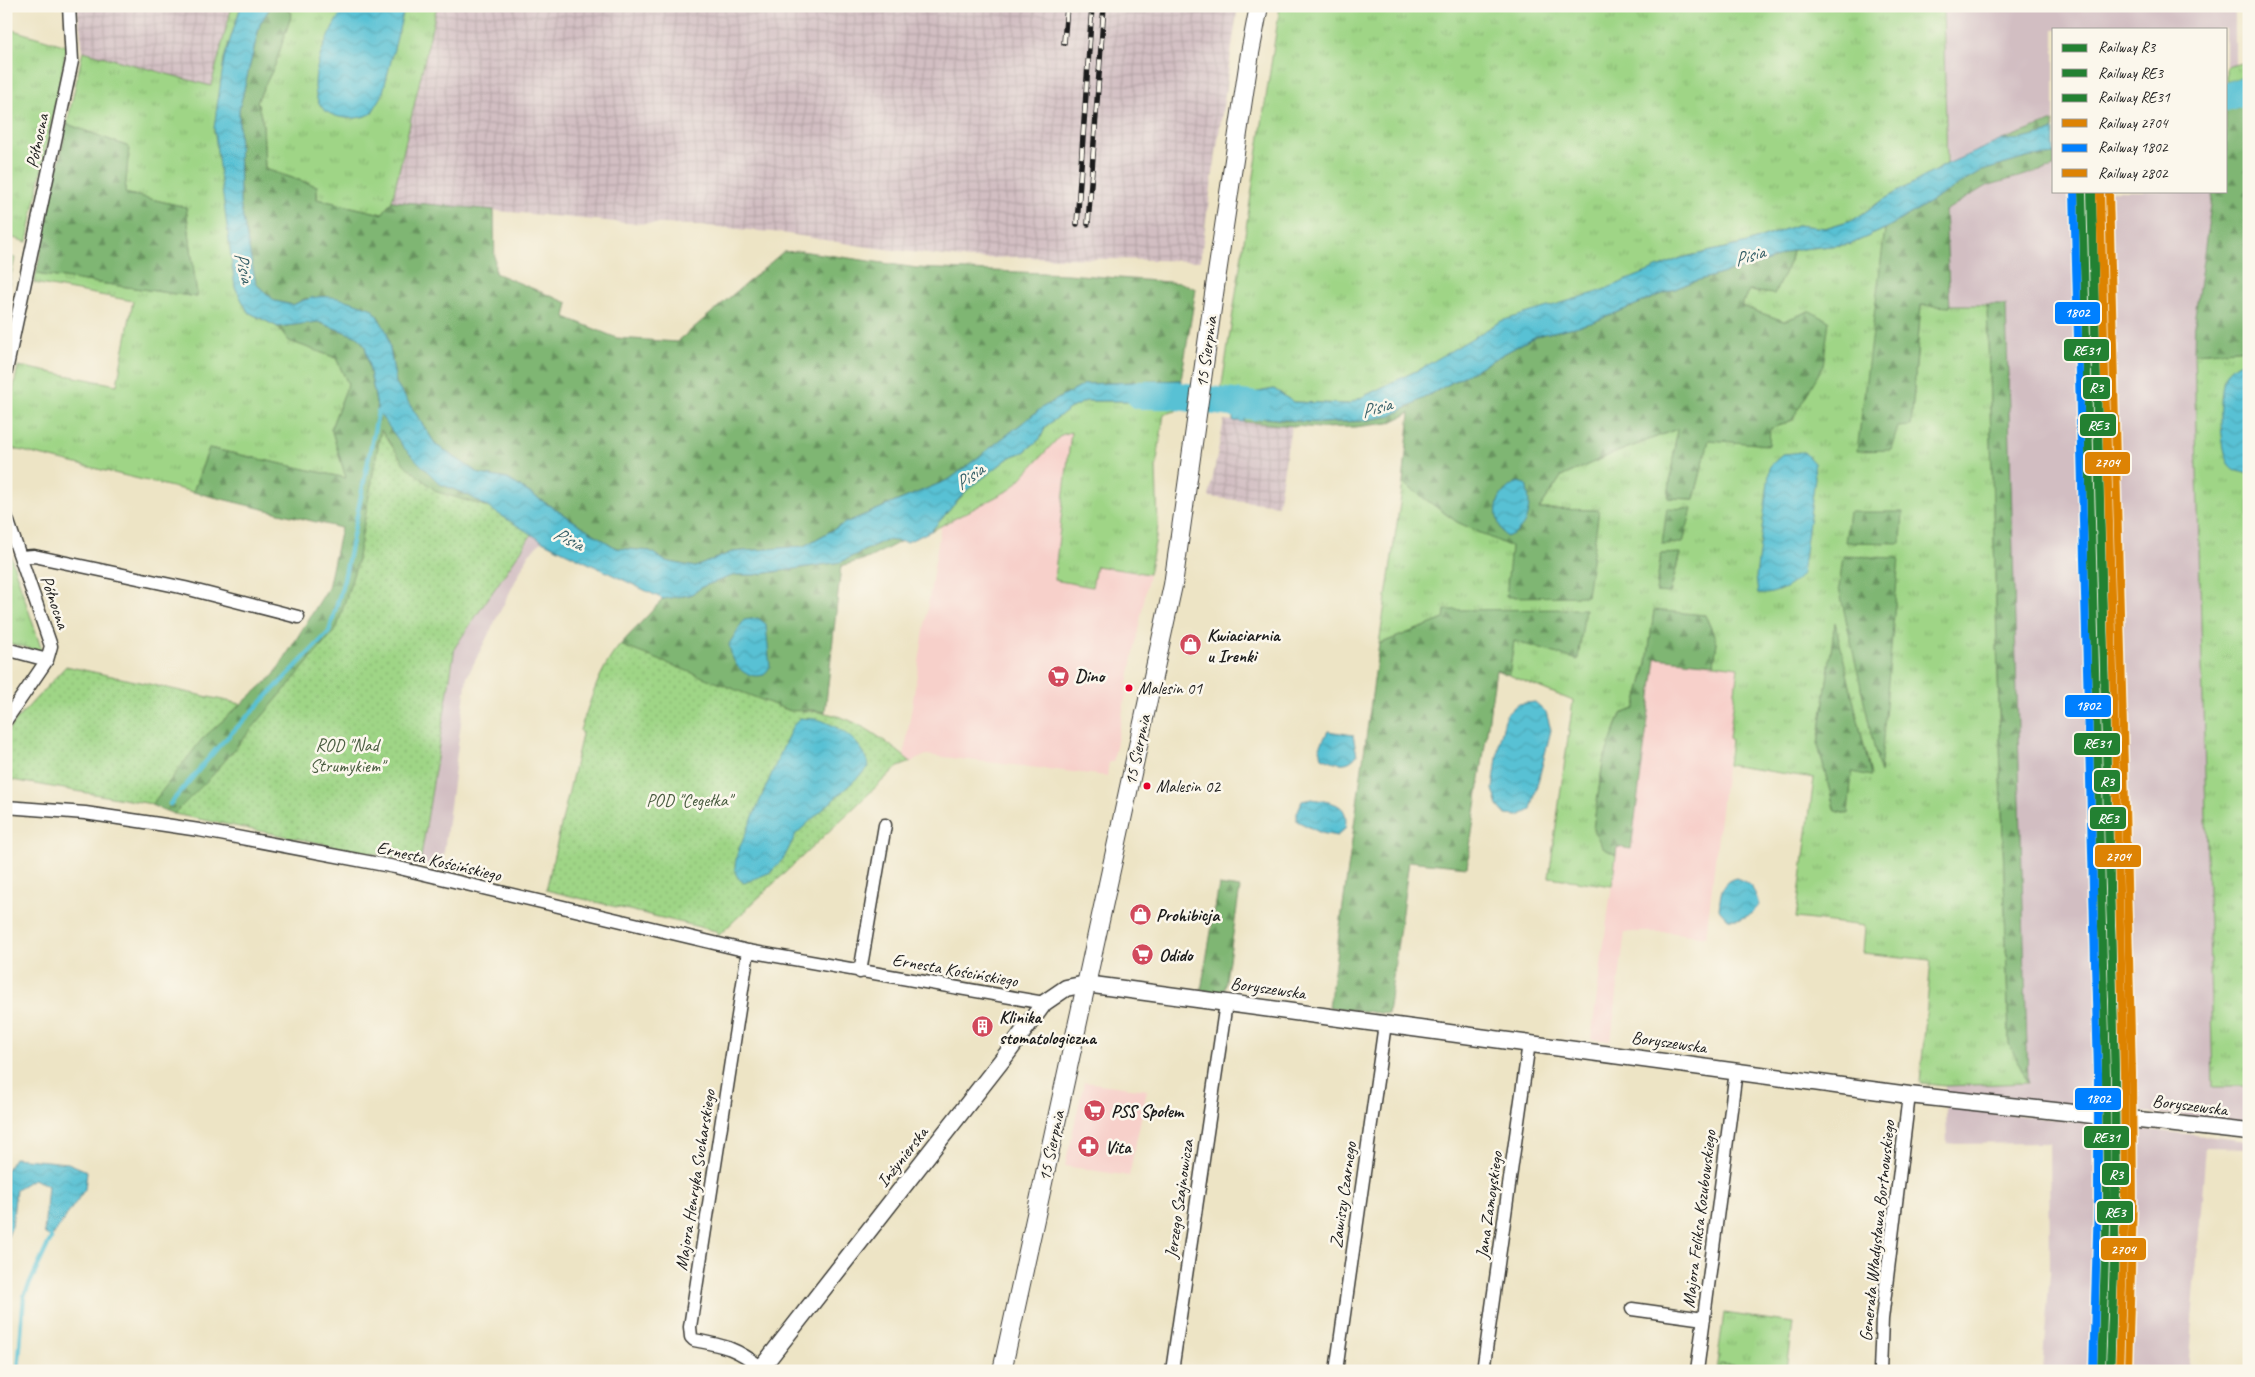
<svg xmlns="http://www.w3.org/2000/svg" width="2255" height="1377" font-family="Caveat,sans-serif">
  <defs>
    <pattern id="industrial-grid" width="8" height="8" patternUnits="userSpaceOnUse" patternTransform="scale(1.25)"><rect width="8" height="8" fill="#d2bec2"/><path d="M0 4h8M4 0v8" fill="none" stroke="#b4a3a6"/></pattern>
    <pattern id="grass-tufts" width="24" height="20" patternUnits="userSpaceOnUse" patternTransform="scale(1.25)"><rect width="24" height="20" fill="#9fd586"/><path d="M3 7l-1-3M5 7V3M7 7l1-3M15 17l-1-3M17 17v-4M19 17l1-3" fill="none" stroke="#88b673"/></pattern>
    <pattern id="forest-firs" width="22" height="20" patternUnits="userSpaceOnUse" patternTransform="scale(1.25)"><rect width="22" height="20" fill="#7fb673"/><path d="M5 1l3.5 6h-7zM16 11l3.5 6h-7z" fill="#67935e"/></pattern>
    <pattern id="garden-dots" width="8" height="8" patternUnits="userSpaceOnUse" patternTransform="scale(1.25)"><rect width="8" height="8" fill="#9fd586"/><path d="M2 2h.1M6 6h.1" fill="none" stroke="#88b673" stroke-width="1.8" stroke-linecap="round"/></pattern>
    <pattern id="water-waves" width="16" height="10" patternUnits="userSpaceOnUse" patternTransform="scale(1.25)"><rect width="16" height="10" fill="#58c1d4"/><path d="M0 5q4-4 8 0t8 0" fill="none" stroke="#4ca5b5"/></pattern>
  </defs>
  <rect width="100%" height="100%" fill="#fbf7ec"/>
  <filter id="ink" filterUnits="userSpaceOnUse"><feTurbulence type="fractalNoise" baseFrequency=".02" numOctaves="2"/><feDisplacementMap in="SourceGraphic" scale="10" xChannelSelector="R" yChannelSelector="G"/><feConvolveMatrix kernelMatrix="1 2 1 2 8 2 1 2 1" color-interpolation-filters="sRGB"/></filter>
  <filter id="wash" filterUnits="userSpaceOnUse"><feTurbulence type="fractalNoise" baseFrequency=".0096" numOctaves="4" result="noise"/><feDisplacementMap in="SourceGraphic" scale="20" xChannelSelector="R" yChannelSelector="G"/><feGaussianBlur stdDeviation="1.12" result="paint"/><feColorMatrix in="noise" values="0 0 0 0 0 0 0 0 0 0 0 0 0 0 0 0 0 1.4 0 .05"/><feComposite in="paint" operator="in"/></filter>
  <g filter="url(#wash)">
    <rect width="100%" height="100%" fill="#ede4c5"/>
    <path fill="#f7d0ca" d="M1072 432 1054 579 1096 566 1149 574 1113 762H1109L1107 776 926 755 911 762 904 756 941 524 1011 489 1061 435Z
      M1656 658 1738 667 1706 937 1667 932H1625L1611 1041 1591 1039 1617 847 1631 849Z
      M1084 1082 1147 1090 1129 1176 1065 1166Z"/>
    <path fill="url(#industrial-grid)" d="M77 6H232L211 86 83 51Z
      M437 6H1238L1200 261 1016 257 970 259 868 247 782 233 696 225 626 223 392 201Z
      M1224 420 1291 426 1278 505 1209 497Z"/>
    <path fill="#d2bec2" d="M1943 6H2235V65L2226 67V29H2054V121L1947 164Z
      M2054 167V191H2213L2195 315 2194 353 2213 1086H2249V1123L2146 1113 2120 1107 1953 1108 2249 1141V1148L2206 1147 2188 1371H2042L2050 1273 2049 1143 1947 1144 1945 1086 2028 1083 2006 305 1950 307 1945 211 1986 186Z
      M532 534 542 541 529 554 467 677 442 867 420 863 455 647Z"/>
    <path fill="url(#grass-tufts)" stroke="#5e7851" fill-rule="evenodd" d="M232 6H241L224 59 235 287 248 312 278 327 290 341 336 358 348 384 331 428 346 478 209 448 193 492 6 447V426L18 366 117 385 133 301 34 283 36 274 197 297 186 207 124 193 129 147 67 124 83 51 211 86Z
      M281 6H437L392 201 382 214 317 199V186L265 169 263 124 257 101 275 65 292 13Z
      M1280 6H1943L1947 164 1881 201 1855 219 1825 228 1797 225 1747 243 1681 258 1422 368 1348 404 1293 402 1274 389 1248 394 1221 391Z
      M6 28 67 46 27 242 6 236Z
      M2249 61V74L2226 82V67Z
      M1885 229 1877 305 1898 426 1911 425 1921 305H1987L2009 1043 2028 1083 1945 1086 1920 1083 1931 960 1863 953 1865 926 1796 918 1814 778 1728 765 1731 739 1729 738 1738 667 1714 664 1717 642 1705 615 1654 611 1647 664 1635 709 1621 714 1603 762 1593 829 1603 848 1616 855 1612 886 1549 877 1573 701 1509 675 1514 641 1444 619 1379 644 1403 483 1457 522 1512 547 1599 510 1539 509 1561 477 1607 456 1677 429 1668 498 1694 499 1709 439 1770 429 1793 420 1810 311 1784 321 1741 306 1749 291 1774 294 1790 261 1792 250 1851 244ZM1661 554H1680L1670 593 1656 592ZM1835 624 1871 775 1852 771 1847 814 1835 811 1818 745Z
      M6 255 15 258 6 298Z
      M2249 349V1086H2213L2194 353Z
      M1086 401H1133L1177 407 1176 411 1164 414 1156 467 1158 527 1149 574 1096 566 1092 587 1054 580 1071 432 1061 435 1011 489 931 531 966 491 1010 457 1024 452 1040 439 1046 426 1069 409Z
      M6 542 42 651 6 643Z
      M1724 1313 1793 1323 1787 1371H1716Z"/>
    <path fill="url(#forest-firs)" stroke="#4e6948" d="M271 6H281L292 13 275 65 257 101 263 124 265 169 317 186V199L382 214 392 201 494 210 495 273 568 303 565 317 617 338 677 342 783 252 801 251 917 268 1068 274 1181 283 1196 289 1181 380 1085 384 1043 407 950 479 845 523 804 546 732 552 695 567 665 561 650 551 616 548 508 479 480 474 436 445 396 383 387 332 306 298 293 305 275 301 256 284 240 203 239 110 260 24Z
      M2249 103V349L2194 353 2195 315 2213 191H2226V110Z
      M2054 121V129C2041 139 2018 140 2002 140Z
      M67 124 129 147 125 193 186 207 197 297 36 274Z
      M2054 154V167L1986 186 1945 211 1950 307 1921 305 1911 426 1898 427 1891 450 1857 451 1885 229 1982 171 2026 158Z
      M1792 250 1790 261 1774 294 1749 291 1741 306 1784 321 1810 311 1829 321 1823 366 1792 420 1770 429 1769 445 1709 440 1694 499 1668 498 1677 429 1607 456 1561 477 1539 509 1599 510 1587 596 1506 597 1511 547 1457 522 1403 483 1410 413 1389 423 1355 427 1320 428 1244 422 1245 416 1320 423 1361 421 1391 416 1536 336 1591 323 1692 282 1768 261Z
      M1987 305H2006L2028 1083 2009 1043Z
      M318 322 358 337 365 346 378 412 440 484 468 495 491 508 437 492 405 466 381 430 357 563 337 628 212 776 174 814 151 805 202 739 274 675 328 588 341 528 193 492 209 448 346 478 331 428 348 384 336 358 289 341 278 327Z
      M1667 508 1692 509 1683 543 1662 544Z
      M1849 512H1903L1901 543 1845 542Z
      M885 540 902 541 869 558 841 566 825 712 811 710 790 711 620 645 663 599 690 595 704 586 735 575H754L841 562Z
      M1680 553 1670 593 1656 592 1661 554Z
      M1843 556 1899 558 1880 773 1839 588Z
      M1585 609 1578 660 1514 641 1509 675 1496 670 1467 867 1409 861 1388 1014 1329 1007 1379 644 1444 619 1445 610Z
      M1654 610 1705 615 1717 642 1714 664 1656 658 1631 849 1617 847 1616 855 1603 848 1593 829 1603 762 1621 714 1635 709 1647 664Z
      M1835 622 1871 776 1852 772 1848 814 1835 811 1818 745Z
      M1219 885 1240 888 1224 993 1201 990Z"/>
    <path fill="url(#garden-dots)" stroke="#5e7851" d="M381 430 405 465 437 492 491 508 532 534 455 647 420 863 174 814 212 776 337 628 357 563Z
      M620 645 790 711C844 708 872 730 911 762L896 768 718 936 716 931 546 890 582 735 580 730C591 700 599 669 620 645Z
      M66 666 84 670 241 704 202 739 152 804 6 779V734L17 719Z"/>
    <path fill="#9fd586" stroke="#5e7851" d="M1720 1364 1740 1366V1371H1719Z"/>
    <path fill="url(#water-waves)" stroke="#3a6e78" d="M241 6H271L260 24 239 110 240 203 256 284 275 301 293 305C323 289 343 299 373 309L387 332 396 383 436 445 480 474 508 479 616 548 650 551 665 561 695 567 732 552 804 546 845 523 950 479 1043 407 1085 384 1181 380 1177 407 1133 401H1086L1069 409 1046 426 1040 439 1024 452 1010 457 966 491 931 531 907 542 885 540 841 562 754 575H735L704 586 690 595 663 599 542 541 468 495 440 484 405 449 378 412 365 346 358 337 318 322 278 327 248 312 235 287 214 128 224 59Z
      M346 6H405L382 96 371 114C359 119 346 120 333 115 294 100 328 29 346 6Z
      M2054 129V154L2026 158 1982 171 1885 229 1851 244 1792 250 1768 261 1692 282 1591 323 1536 336 1391 416 1361 421 1320 423 1245 416 1244 422 1233 421V415L1217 413 1221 391 1248 394 1274 389 1293 402 1348 404 1422 368 1501 321 1598 292 1681 258 1747 243 1797 225 1825 228 1855 219 1881 201 1947 164 2002 140H2018L2048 133Z
      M2249 360V473L2248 474C2242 472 2235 471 2231 466 2219 454 2217 383 2228 371 2232 366 2242 361 2249 360Z
      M1804 452 1814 463 1815 478 1802 574C1794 586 1772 596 1758 594L1756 577 1770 466 1783 454Z
      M1518 482 1526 484C1532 505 1530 530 1506 537 1491 516 1493 493 1518 482Z
      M758 618 766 624 770 667 764 675C743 680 732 664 729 644L744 620Z
      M1535 702 1546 712 1551 730 1531 810 1519 816 1506 815 1498 806 1493 789 1499 743 1506 715 1517 704Z
      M800 718C807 719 817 718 823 721 843 729 866 746 869 767L796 834 784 858 771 872 744 883C731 874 735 865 738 851L792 727Z
      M1328 731 1353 735 1357 755C1347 768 1336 763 1322 757L1319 749Z
      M1312 799C1334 803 1350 803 1345 829L1337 836 1321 833 1297 821V813L1302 801Z
      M1736 878C1751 883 1755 890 1759 905 1750 917 1742 920 1728 919L1719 909C1721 894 1720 882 1736 878Z
      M14 1158 68 1163 87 1171 85 1189 51 1238 44 1233 48 1185 33 1179 16 1189 12 1226 6 1241V1171Z"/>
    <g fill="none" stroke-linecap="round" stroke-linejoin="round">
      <path stroke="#58c1d4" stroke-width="4.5" d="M170 804 219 746 329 632 344 580 378 412 383 409
        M18 1371 24 1296 51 1238"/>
      <path stroke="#58c1d4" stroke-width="28" d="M2226 97 2249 89
        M1140 395H1170L1256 406"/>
    </g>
  </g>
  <g filter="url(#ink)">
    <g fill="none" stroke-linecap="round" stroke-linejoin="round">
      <defs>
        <path id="minor" d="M6 371 72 61 69 6
          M6 516 51 646 47 660 6 649
          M21 557 34 556 185 588 298 617
          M6 720 47 660
          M6 807 85 813 199 830 395 867 748 951 1044 1003
          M748 951 690 1327 691 1337 694 1340C726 1346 736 1348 762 1368
          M860 972 885 825
          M1632 1309 1704 1319
          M1172 1371 1226 1003
          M1336 1371 1385 1024
          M1483 1371 1529 1043
          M1697 1371 1736 1071
          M1880 1371 1882 1319 1909 1095"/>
        <path id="tertiary" d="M759 1371 1006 1055 1044 1003 1066 988 1086 984 1909 1095 2249 1132"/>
        <path id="secondary" d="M1002 1371 1173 585 1216 280 1250 53 1259 6"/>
      </defs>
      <use href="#minor" stroke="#3b3a35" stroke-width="15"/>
      <use href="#tertiary" stroke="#3b3a35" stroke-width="19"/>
      <use href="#secondary" stroke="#3b3a35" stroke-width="20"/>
      <use href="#minor" stroke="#fff" stroke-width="12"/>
      <use href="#tertiary" stroke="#fff" stroke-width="16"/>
      <use href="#secondary" stroke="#fff" stroke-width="18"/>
      <defs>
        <path id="rail" d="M1064 43 1067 6
          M1077 224 1092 6
          M1088 224 1104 6"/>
      </defs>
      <use href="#rail" stroke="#1c1c1c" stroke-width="5.5"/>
      <use href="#rail" stroke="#fbf7ec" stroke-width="4" stroke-dasharray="11" stroke-linecap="butt"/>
      <defs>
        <path id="rail-1" d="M2091 191 2115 1073 2116 1201 2110 1371"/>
        <path id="rail-2" d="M2092 191 2115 1079V1248L2110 1371"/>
        <path id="rail-3" d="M2082 191 2106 1073 2107 1201 2101 1371"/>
        <path id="rail-4" d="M2100 191 2124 1073 2125 1201 2119 1371"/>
        <path id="rail-5" d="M2074 191 2098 1073V1201L2093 1370"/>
        <path id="rail-6" d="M2109 191 2132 1073 2133 1202 2128 1371"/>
      </defs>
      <use href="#rail-1" stroke="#fbf7ec" stroke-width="11"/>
      <use href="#rail-2" stroke="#fbf7ec" stroke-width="11"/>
      <use href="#rail-3" stroke="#fbf7ec" stroke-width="11"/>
      <use href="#rail-4" stroke="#fbf7ec" stroke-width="11"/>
      <use href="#rail-5" stroke="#fbf7ec" stroke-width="11"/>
      <use href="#rail-6" stroke="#fbf7ec" stroke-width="11"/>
      <use href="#rail-1" stroke="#238132" stroke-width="8"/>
      <use href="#rail-2" stroke="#238132" stroke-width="8"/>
      <use href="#rail-3" stroke="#238132" stroke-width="8"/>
      <use href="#rail-4" stroke="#dd8304" stroke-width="8"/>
      <use href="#rail-5" stroke="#0080ff" stroke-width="8"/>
      <use href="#rail-6" stroke="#dd8304" stroke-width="8"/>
    </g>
  </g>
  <defs>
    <symbol id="shop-disc" viewBox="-11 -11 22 22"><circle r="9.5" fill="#d1495b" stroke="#fbf7ec"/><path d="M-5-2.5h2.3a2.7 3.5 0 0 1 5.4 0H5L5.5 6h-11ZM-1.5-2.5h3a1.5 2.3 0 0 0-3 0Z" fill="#fff"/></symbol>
    <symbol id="supermarket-disc" viewBox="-11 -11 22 22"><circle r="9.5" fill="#d1495b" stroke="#fbf7ec"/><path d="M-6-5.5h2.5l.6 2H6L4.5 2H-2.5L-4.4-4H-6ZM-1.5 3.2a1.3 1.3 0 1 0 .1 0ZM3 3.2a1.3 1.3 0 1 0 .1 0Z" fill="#fff"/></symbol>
    <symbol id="building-disc" viewBox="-11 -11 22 22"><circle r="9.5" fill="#d1495b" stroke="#fbf7ec"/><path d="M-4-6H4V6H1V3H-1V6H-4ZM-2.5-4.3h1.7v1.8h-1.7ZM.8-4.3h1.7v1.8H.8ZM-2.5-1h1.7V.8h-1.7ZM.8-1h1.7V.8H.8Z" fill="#fff"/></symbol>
    <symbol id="pharmacy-disc" viewBox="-11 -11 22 22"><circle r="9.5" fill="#d1495b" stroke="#fbf7ec"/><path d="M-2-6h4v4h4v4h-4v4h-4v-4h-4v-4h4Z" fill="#fff"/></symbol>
  </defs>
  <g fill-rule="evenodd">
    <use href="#shop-disc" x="1178" y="632" width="25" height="25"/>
    <use href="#supermarket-disc" x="1046" y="664" width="25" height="25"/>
    <use href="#shop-disc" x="1128" y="902" width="25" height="25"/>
    <use href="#supermarket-disc" x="1130" y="942" width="25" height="25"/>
    <use href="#building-disc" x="970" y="1014" width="25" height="25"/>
    <use href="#supermarket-disc" x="1082" y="1098" width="25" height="25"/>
    <use href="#pharmacy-disc" x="1076" y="1134" width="25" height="25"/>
  </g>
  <g fill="#e4002b" stroke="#fbf7ec" stroke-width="2">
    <circle cx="1129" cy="688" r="4.5"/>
    <circle cx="1147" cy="786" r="4.5"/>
  </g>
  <g text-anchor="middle" stroke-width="5" stroke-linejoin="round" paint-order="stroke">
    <g font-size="17" fill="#1c1c1c" stroke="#fbf7ec" text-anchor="start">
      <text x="1138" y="694">Malesin 01</text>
      <text x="1156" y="792">Malesin 02</text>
    </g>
    <g font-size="18" fill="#1c1c1c" stroke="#fbf7ec">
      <text transform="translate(37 141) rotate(-78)" y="6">Północna</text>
      <text transform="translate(1206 352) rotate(-82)" y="6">15 Sierpnia</text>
      <text transform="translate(55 602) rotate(71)" y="6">Północna</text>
      <text transform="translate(1137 750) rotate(-78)" y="6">15 Sierpnia</text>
      <text transform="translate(439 861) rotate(13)" y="6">Ernesta Kościńskiego</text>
      <text transform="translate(955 970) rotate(10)" y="6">Ernesta Kościńskiego</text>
      <text transform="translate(1268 988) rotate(8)" y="6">Boryszewska</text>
      <text transform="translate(1669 1042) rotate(8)" y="6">Boryszewska</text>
      <text transform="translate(2190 1105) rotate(7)" y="6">Boryszewska</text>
      <text transform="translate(1051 1146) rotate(-78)" y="6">15 Sierpnia</text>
      <text transform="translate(902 1157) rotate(-52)" y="6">Inżynierska</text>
      <text transform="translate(695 1180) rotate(-81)" y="6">Majora Henryka Sucharskiego</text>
      <text transform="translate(1343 1195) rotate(-82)" y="6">Zawiszy Czarnego</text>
      <text transform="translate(1179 1199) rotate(-82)" y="6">Jerzego Szajnowicza</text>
      <text transform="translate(1489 1205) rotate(-82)" y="6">Jana Zamoyskiego</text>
      <text transform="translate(1699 1219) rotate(-83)" y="6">Majora Feliksa Kozubowskiego</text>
      <text transform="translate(1877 1231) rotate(-84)" y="6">Generała Władysława Bortnowskiego</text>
    </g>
    <g font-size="18" font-weight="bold" fill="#1c1c1c" stroke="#fbf7ec" text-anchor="start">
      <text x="1207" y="641">Kwiaciarnia<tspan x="1207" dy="21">u Irenki</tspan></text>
      <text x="1075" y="682">Dino</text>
      <text x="1156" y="921">Prohibicja</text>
      <text x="1159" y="961">Odido</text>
      <text x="999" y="1023">Klinika<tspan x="999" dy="21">stomatologiczna</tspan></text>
      <text x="1111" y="1117">PSS Społem</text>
      <text x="1105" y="1153">Vita</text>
    </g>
    <g font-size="18" fill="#4a5d41" stroke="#fbf7ec">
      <text x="347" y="751">ROD "Nad<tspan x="347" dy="21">Strumykiem"</tspan></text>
      <text x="689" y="806">POD "Cegełka"</text>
    </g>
    <g font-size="19" font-style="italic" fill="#345e66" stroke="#fbf7ec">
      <text transform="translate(1749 255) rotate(-17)" y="7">Pisia</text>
      <text transform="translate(245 267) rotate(76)" y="7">Pisia</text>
      <text transform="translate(1376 407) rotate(-16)" y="7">Pisia</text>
      <text transform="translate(969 476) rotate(-36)" y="7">Pisia</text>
      <text transform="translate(569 538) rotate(26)" y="7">Pisia</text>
    </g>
  </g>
  <g stroke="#fbf7ec" stroke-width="2">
    <rect x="2054" y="301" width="47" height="24" rx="5" fill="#0080ff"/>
    <rect x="2063" y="338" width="47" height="24" rx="5" fill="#238132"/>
    <rect x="2082" y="376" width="29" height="24" rx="5" fill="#238132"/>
    <rect x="2079" y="413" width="38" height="24" rx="5" fill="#238132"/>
    <rect x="2084" y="451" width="47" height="24" rx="5" fill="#dd8304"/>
    <rect x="2064" y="694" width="48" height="24" rx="5" fill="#0080ff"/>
    <rect x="2073" y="732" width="48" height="24" rx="5" fill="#238132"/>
    <rect x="2093" y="769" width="28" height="24" rx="5" fill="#238132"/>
    <rect x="2089" y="806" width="38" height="24" rx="5" fill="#238132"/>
    <rect x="2094" y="844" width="48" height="24" rx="5" fill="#dd8304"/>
    <rect x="2074" y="1087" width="48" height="24" rx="5" fill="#0080ff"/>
    <rect x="2083" y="1125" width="47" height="24" rx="5" fill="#238132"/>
    <rect x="2101" y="1162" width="29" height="24" rx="5" fill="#238132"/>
    <rect x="2096" y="1200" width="38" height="24" rx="5" fill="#238132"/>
    <rect x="2100" y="1237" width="47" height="24" rx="5" fill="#dd8304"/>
  </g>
  <g font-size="14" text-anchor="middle" font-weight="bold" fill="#fff">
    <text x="2077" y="317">1802</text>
    <text x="2086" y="355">RE31</text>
    <text x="2096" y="392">R3</text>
    <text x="2098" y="430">RE3</text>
    <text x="2107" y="467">2704</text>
    <text x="2088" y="710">1802</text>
    <text x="2097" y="748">RE31</text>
    <text x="2107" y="786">R3</text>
    <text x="2108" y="823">RE3</text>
    <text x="2118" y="861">2704</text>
    <text x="2098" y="1103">1802</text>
    <text x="2106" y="1142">RE31</text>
    <text x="2116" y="1179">R3</text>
    <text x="2115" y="1217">RE3</text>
    <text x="2123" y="1254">2704</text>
  </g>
  <rect width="2255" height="1377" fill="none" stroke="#fbf7ec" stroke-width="25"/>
  <rect x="2052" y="28" width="175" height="165" fill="#fbf7ec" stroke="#a29f99"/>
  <rect x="2062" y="44" width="25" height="8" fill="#238132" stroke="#a29f99"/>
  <text x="2098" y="52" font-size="15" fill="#1c1c1c">Railway R3</text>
  <rect x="2062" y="69" width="25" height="8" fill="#238132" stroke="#a29f99"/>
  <text x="2098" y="78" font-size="15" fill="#1c1c1c">Railway RE3</text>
  <rect x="2062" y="94" width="25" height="8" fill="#238132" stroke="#a29f99"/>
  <text x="2098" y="102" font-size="15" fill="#1c1c1c">Railway RE31</text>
  <rect x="2062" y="119" width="25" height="8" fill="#dd8304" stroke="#a29f99"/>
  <text x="2098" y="128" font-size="15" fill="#1c1c1c">Railway 2704</text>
  <rect x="2062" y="144" width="25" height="8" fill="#0080ff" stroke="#a29f99"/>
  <text x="2098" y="152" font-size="15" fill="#1c1c1c">Railway 1802</text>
  <rect x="2062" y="169" width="25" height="8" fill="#dd8304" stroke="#a29f99"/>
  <text x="2098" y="178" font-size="15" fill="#1c1c1c">Railway 2802</text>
</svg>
